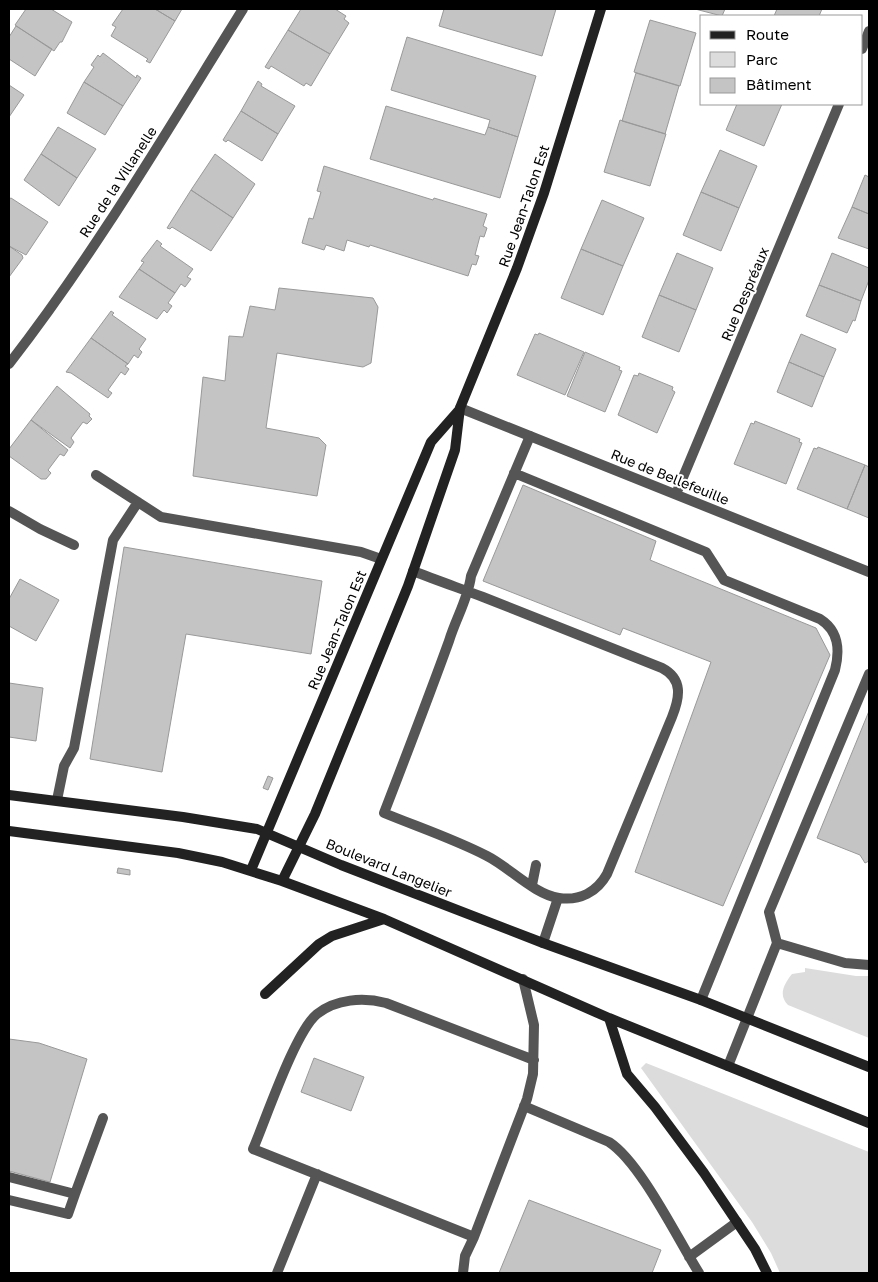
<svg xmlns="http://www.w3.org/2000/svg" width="878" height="1282" font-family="'Golos Text',sans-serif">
  <rect width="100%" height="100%" fill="#fff"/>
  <path fill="#dcdcdc" d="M805 968 856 976H869V1038L788 1005C778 995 784 984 792 974L805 972Z
    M646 1063 869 1152V1273H780L771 1253 752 1222 641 1068Z"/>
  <path fill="#c4c4c4" stroke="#999" d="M26 9H51L72 22 62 42H60L54 51 15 25Z
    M123 9H155L175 21 150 63 146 61 148 59 111 36 116 27 112 25Z
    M155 9H182L175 21Z
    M301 9H335L346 16 344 19 349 23 330 54 288 30Z
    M444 9H556L542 56 439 26Z
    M695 9H725L722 16Z
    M777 9H822L819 16H774Z
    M650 20 696 33 680 86 634 72Z
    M16 26 52 49 35 76 9 59V37Z
    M288 30 330 54 311 86 306 83 304 86 271 66 269 69 265 67Z
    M407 37 536 76 518 137 488 127 490 120 391 90Z
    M103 53 136 78 137 75 141 78 123 106 84 82 94 67 91 65 98 55 100 57Z
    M636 73 679 86 665 134 622 121Z
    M258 81 262 84 261 86 295 106 278 134 241 111Z
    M84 82 123 106 105 135 67 113Z
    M9 85 24 95 9 117Z
    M737 104H782L764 146 726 130Z
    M386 106 485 135 488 127 518 137 500 198 370 159Z
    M241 111 278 134 262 161 228 140 226 142 223 140Z
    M620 120 666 134 650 186 604 172Z
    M58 127 96 149 77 178 41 154Z
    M720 150 757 166 739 208 701 192Z
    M41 154 77 178 59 206 24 180Z
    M215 154 255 184 233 218 191 190Z
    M324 166 433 200 434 198 487 214 483 226 487 228 484 237 480 236 475 255 479 256 476 265 472 264 468 276 370 245 369 247 347 240 344 251 326 245 324 250 302 243 309 218 313 219 321 192 317 191Z
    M865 175 869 177V214L852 207Z
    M191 190 233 218 211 251 172 227 170 229 167 228Z
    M701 192 739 208 721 251 683 235Z
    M11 198 48 222 26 255 9 246V199Z
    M602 200 644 218 623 266 581 249Z
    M852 207 869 214V249L838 238Z
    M157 240 162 244 160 246 193 269 187 277 191 279 185 287 181 284 175 293 139 269 144 262 141 261Z
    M9 246 22 255 23 258 9 277Z
    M581 249 623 266 603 315 561 298Z
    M677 253 713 268 696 310 659 295Z
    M832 253 869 268V280L861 301 819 285Z
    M139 269 175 293 168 303 172 306 167 313 164 310 157 319 119 297Z
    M819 285 861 301 855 321 853 320 847 333 806 316Z
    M279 288 373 298 378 307 371 363 363 367 277 353 266 428 319 438 326 445 317 496 193 476 203 377 225 381 229 336 243 337 250 306 275 310Z
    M659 295 696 310 679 352 642 337Z
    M111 311 114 313 112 315 146 339 139 349 142 352 138 358 134 355 128 364 91 338Z
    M539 333 584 352 565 395 517 375 535 334 538 335Z
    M801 334 836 349 824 377 789 362Z
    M91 338 128 364 125 366 129 369 125 375 121 372 108 390 112 393 108 398 71 373 66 372Z
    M585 352 620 367 619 370 622 371 605 412 567 396Z
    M789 362 824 377 812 407 777 392Z
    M639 373 673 387 672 390 675 392 657 433 618 415 634 375 638 376Z
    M57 386 90 414 89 416 92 419 87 424 83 422 71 438 74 442 70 448 31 420Z
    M31 420 68 450 64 456 60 454 48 470 51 473 46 479H41L9 456V449Z
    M755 421 800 439 799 442 802 443 786 484 734 464 751 423 754 424Z
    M818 447 865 465 847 509 797 489 814 448 817 449Z
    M865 465 869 467V518L847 509Z
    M523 485 656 541 650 560 816 628 830 655 723 906 635 872 711 662 623 628 620 635 483 581Z
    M124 547 322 581 311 654 186 634 162 772 90 759Z
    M20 579 59 600 36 641 9 626V599Z
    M9 683 43 688 36 741 9 737Z
    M869 711V861L865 863 860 855 817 838Z
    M268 776 273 778 268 790 263 788Z
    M118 868 130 870V875L117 873Z
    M9 1039 39 1043 87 1059 50 1182 9 1171Z
    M314 1058 364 1077 351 1111 301 1092Z
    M529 1200 661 1250 652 1273H499Z"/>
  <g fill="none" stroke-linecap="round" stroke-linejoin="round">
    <path stroke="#555" stroke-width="10" d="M514 473 706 552 724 580 820 619C839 631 840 650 835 670L701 1000
      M96 475 161 517 361 552 381 559
      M413 571C436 580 459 588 483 597L662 668C683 679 680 697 672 717L607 874C597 892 580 901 559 898 535 895 509 867 487 856 454 839 418 827 384 813 406 756 428 699 449 641 456 618 468 599 471 576L530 436
      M57 800 64 766 74 748 113 540 138 502
      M532 885 536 865
      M543 943 558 898
      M777 943 769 912 869 674
      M523 979 534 1025 533 1074 527 1099 474 1237 253 1149C266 1119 295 1032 317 1014 336 999 363 997 386 1003L534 1060
      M728 1066 777 943 845 963 869 965
      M524 1106 609 1142C641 1163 677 1238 699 1273
      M9 1177 75 1194 103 1118
      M9 1200 68 1214 75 1194
      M689 1257 737 1222
      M277 1273 317 1174
      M463 1273 465 1256 474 1237"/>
    <path stroke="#555" stroke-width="10" d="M862 49 869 31
      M9 364C96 252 168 129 243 9
      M460 408 869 572
      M676 494 839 104
      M9 511 40 529 74 545"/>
    <path stroke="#222" stroke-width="10" d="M9 795 183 817 257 829 341 865 543 943 701 1000 869 1067
      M9 831 178 853 222 862 282 881 384 919 609 1018 869 1123
      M251 870 431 442 460 409
      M282 881 315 814 408 586 455 450 460 408 517 268 544 193 601 9
      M265 994 319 944 332 936 384 919
      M609 1018 627 1074 655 1107 704 1173 755 1249 767 1273"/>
  </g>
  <g text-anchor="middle" stroke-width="4" stroke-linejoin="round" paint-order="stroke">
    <g font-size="14" fill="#000" stroke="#fff">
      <text transform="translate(118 182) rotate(-57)" y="5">Rue de la Villanelle</text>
      <text transform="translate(524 206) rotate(-71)" y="5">Rue Jean-Talon Est</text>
      <text transform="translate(745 294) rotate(-67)" y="5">Rue Despréaux</text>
      <text transform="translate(670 477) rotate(22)" y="5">Rue de Bellefeuille</text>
      <text transform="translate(337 630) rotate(-67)" y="5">Rue Jean-Talon Est</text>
      <text transform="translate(389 868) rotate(22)" y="5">Boulevard Langelier</text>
    </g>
  </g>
  <rect width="878" height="1282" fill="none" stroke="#000000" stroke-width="20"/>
  <rect x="700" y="15" width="162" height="90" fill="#ffffff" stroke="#999999"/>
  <rect x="710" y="31" width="25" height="8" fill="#222222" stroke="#999999"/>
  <text x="746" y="40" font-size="15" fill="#000000">Route</text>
  <rect x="710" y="52" width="25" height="15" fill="#dcdcdc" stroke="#999999"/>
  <text x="746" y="65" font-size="15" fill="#000000">Parc</text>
  <rect x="710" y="78" width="25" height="15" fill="#c4c4c4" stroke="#999999"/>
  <text x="746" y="90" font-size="15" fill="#000000">Bâtiment</text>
</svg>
